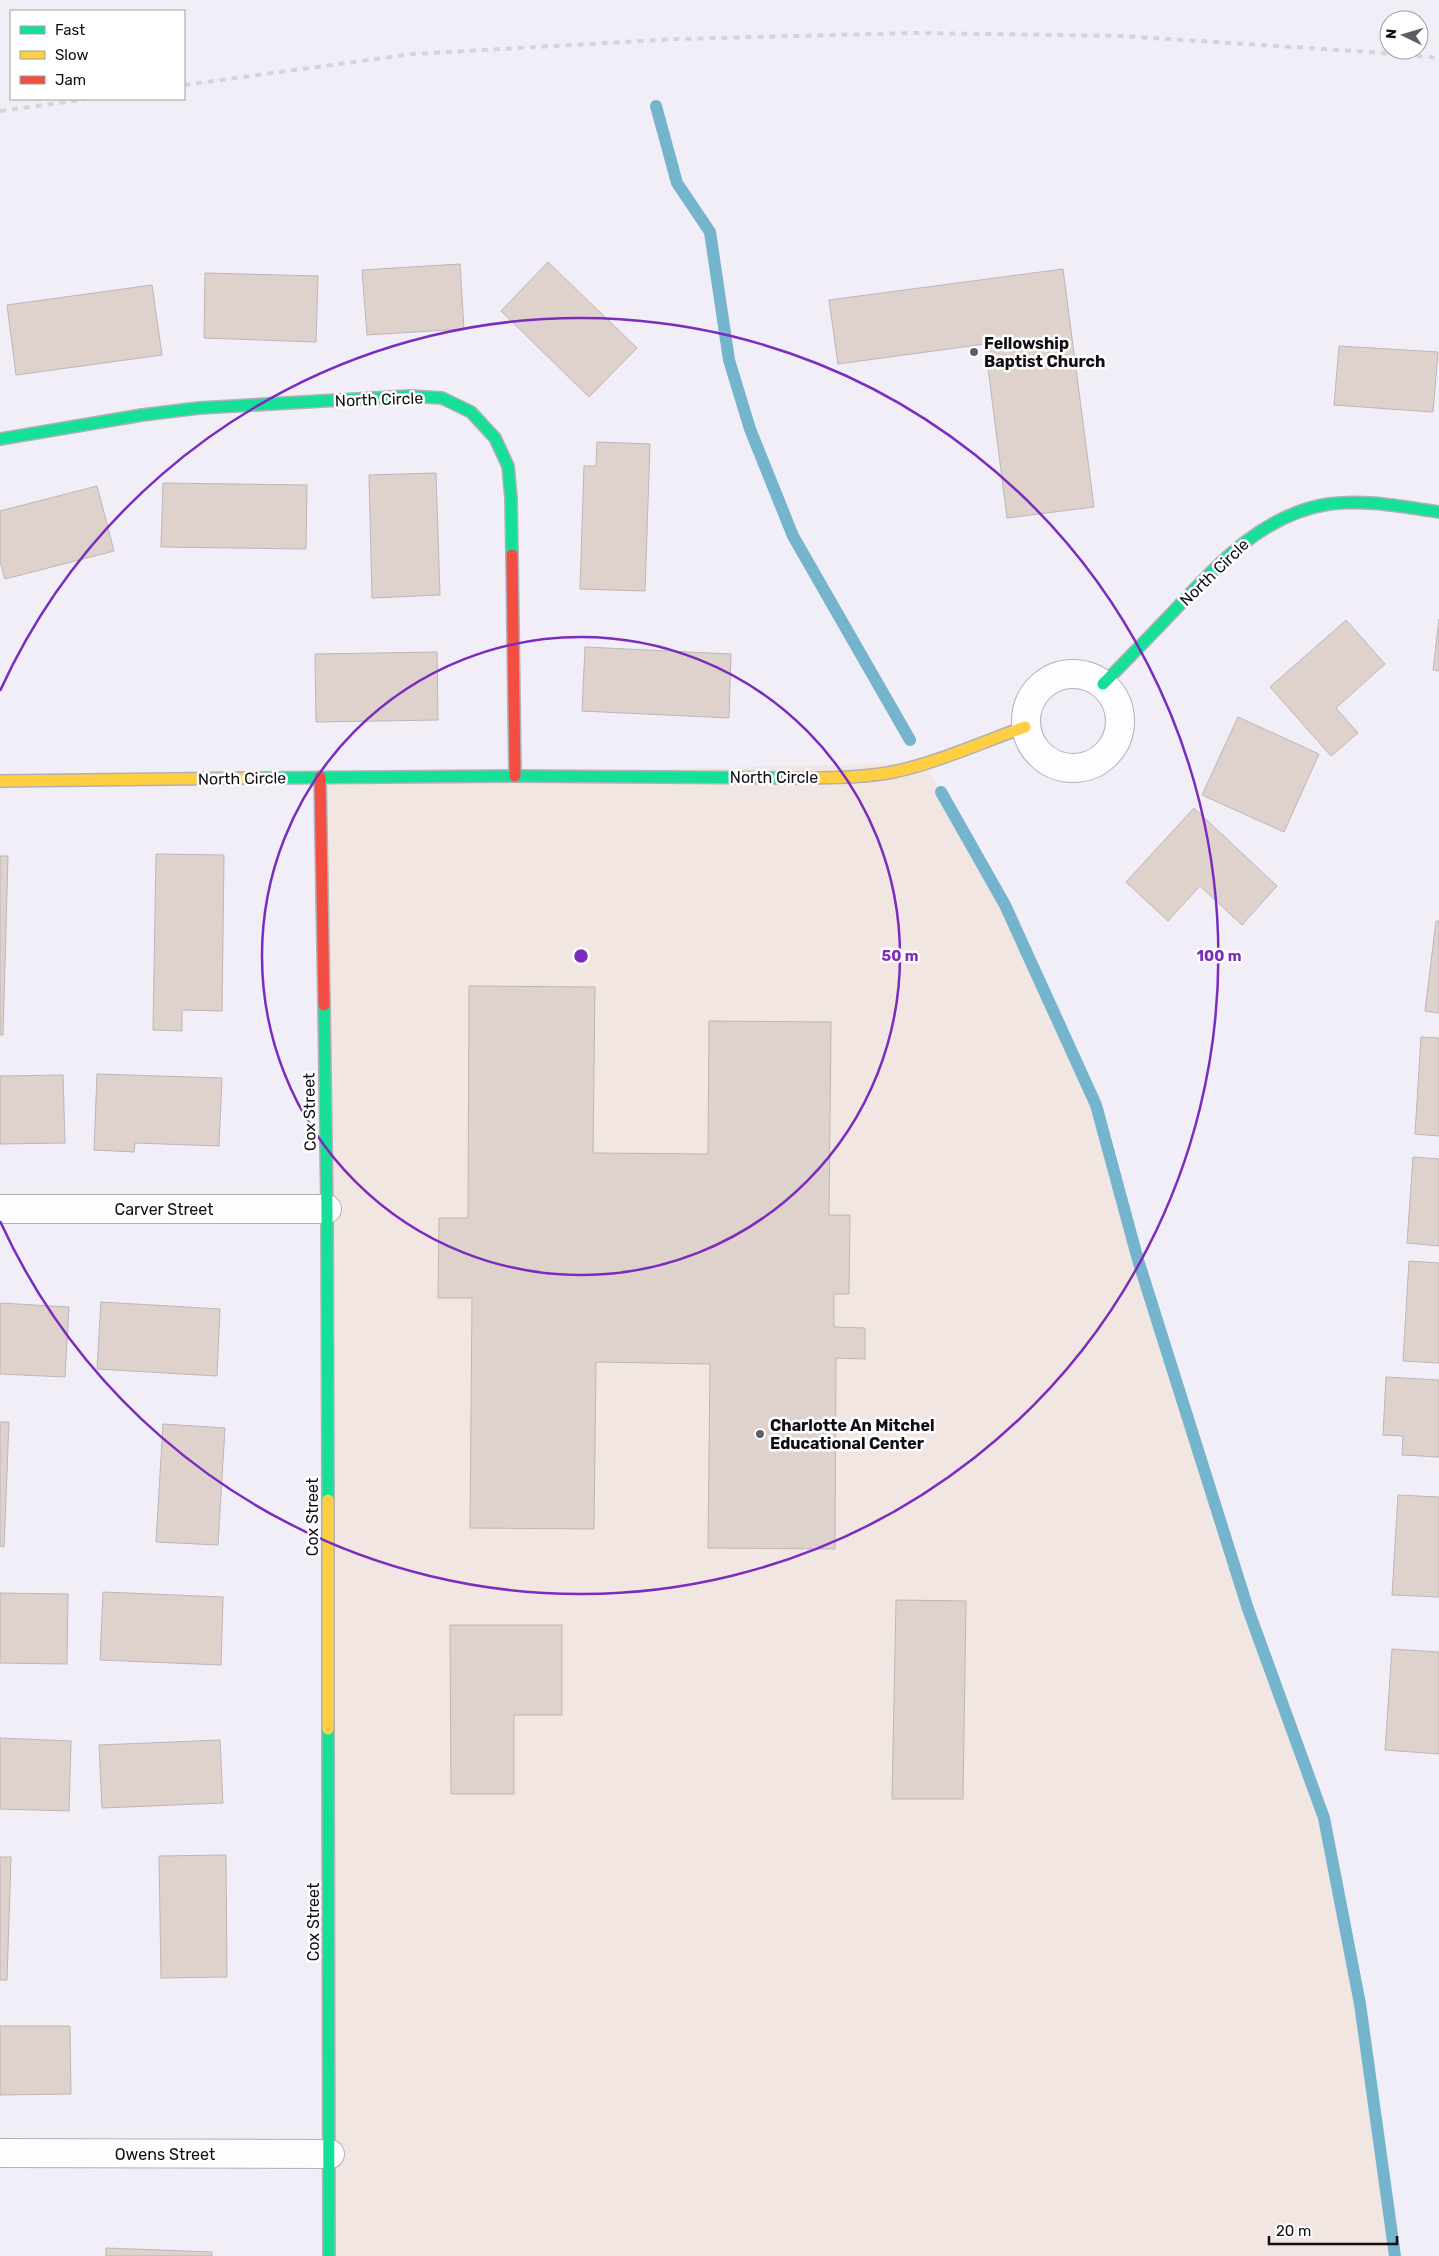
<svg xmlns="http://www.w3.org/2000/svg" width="1439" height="2256" font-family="Rubik,sans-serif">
  <rect width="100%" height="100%" fill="#f1eef8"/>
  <path fill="#f2e6e2" d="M924 763 1005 905 1096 1105 1138 1260 1248 1609 1324 1818 1360 2004 1395 2256H329L320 777Z"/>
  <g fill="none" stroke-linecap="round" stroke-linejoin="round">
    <path stroke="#75b4cd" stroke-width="12" d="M656 106 677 183 710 232 729 360 750 429 793 536 910 740
      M941 792 1005 905 1096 1105 1138 1260 1248 1609 1324 1818 1360 2004 1395 2256"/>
  </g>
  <path fill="#dfd2cd" stroke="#bcb6b8" d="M548 262 637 348 589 397 501 311Z
    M460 264 464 329 367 335 362 270Z
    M1063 269 1094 507 1007 518 985 344 838 364 829 300Z
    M205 273 318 276 316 342 204 338Z
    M152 285 162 355 16 375 7 305Z
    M1339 346 1438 352 1433 412 1334 405Z
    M597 442 650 444 645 591 580 589 584 466H596Z
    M436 473 440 595 372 598 369 475Z
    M163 483 307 485 306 549 161 547Z
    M97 486 114 551 5 579 0 561V511Z
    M1439 619V671L1433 670Z
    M1346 620 1385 664 1336 708 1358 733 1331 756 1270 687Z
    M585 647 731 654 729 718 582 711Z
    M437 652 438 720 316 722 315 654Z
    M1238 717 1319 754 1284 832 1202 795Z
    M1194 808 1277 886 1242 925 1200 886 1168 921 1126 882Z
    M156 854 224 855 222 1011 182 1010V1031L153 1030Z
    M0 856H8L3 1035H0Z
    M1436 921H1439V1013L1425 1011Z
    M469 986 595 987 593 1153 708 1154 709 1021 831 1022 829 1215H850L849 1294H834V1327L865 1328V1359L836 1358 835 1549 708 1548 710 1364 596 1362 594 1529 470 1528 472 1298H438L439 1218H468Z
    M1421 1037 1439 1038V1136L1415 1134Z
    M97 1074 222 1078 219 1146 135 1143 134 1152 94 1150Z
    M63 1075 65 1143 0 1144V1076Z
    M1413 1157 1439 1159V1246L1407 1243Z
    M1409 1261 1439 1263V1363L1403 1361Z
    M101 1302 220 1309 217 1376 97 1369Z
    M0 1303 69 1307 65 1377 0 1374Z
    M1386 1377 1439 1380V1457L1402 1455 1403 1436 1383 1435Z
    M0 1422H9L4 1547 0 1546Z
    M163 1424 225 1428 218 1545 156 1542Z
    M1398 1495 1439 1497V1597L1392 1595Z
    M103 1592 223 1597 221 1665 100 1660Z
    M0 1593 68 1594 67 1664 0 1663Z
    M896 1600 966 1601 963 1799H892Z
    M450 1625H562V1715H514V1794H451Z
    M1392 1649 1439 1652V1754L1385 1750Z
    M0 1738 71 1741 69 1811 0 1809Z
    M220 1740 223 1803 102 1808 99 1745Z
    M226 1855 227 1977 161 1978 159 1856Z
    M0 1857H11L7 1980H0Z
    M0 2026H70L71 2094 0 2095Z
    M106 2248 212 2252V2256H106Z"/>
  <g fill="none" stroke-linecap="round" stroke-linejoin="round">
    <defs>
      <path id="street" d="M1026 721a47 47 0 1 1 94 0a47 47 0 1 1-94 0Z
        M0 1209H327
        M0 2153 330 2154"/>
      <path id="fast" d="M0 439 142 415 199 408 410 396 442 398 471 412 495 438 508 466 511 498 512 555
        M1103 684C1126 661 1149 637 1172 613 1216 566 1262 514 1329 504 1365 499 1403 507 1439 512
        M263 778 515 776 793 778
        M324 1005 327 1209 328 1500
        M328 1729 329 2256"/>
      <path id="slow" d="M793 778C824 778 856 778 888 773 932 765 982 742 1025 727
        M0 781 263 778
        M328 1500V1729"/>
      <path id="jam" d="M512 555 515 776
        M320 777 324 1005"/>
    </defs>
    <use href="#street" stroke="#b1afb7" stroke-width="30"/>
    <use href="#fast" stroke="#b1afb7" stroke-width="14"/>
    <use href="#slow" stroke="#b1afb7" stroke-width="14"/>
    <use href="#jam" stroke="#b1afb7" stroke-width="14"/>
    <use href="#street" stroke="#fdfcfe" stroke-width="28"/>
    <use href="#fast" stroke="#16e098" stroke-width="11"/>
    <use href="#slow" stroke="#ffcf43" stroke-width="11"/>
    <use href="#jam" stroke="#f24e42" stroke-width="11"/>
    <path stroke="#d6d4d8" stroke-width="4" stroke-dasharray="6 6" stroke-linecap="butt" d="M184 85 413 54 677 39 915 33 1122 36 1370 52 1439 58
      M0 111 87 99"/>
  </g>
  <g fill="none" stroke="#7b2cbf" stroke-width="2.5">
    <circle cx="581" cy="956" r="319"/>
    <path d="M0 691A638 638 0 1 1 0 1221"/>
  </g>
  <g fill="#5f5c65" stroke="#fff" stroke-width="2">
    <circle cx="974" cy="352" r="5"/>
    <circle cx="760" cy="1434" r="5"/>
  </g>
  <g text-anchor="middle" stroke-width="5" stroke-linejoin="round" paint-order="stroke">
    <g font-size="16" font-weight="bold" fill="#110e16" stroke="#fff" text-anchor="start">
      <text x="984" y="349">Fellowship<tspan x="984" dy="18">Baptist Church</tspan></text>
      <text x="770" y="1431">Charlotte An Mitchel<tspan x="770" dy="18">Educational Center</tspan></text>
    </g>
    <g font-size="16" fill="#110e16" stroke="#fff">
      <text transform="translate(379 399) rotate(-2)" y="6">North Circle</text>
      <text transform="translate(1214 572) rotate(-44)" y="6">North Circle</text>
      <text x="774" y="783">North Circle</text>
      <text transform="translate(242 778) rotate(-1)" y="6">North Circle</text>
      <text transform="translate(309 1112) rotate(-91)" y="6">Cox Street</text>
      <text x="164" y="1215">Carver Street</text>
      <text transform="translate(312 1517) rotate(-90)" y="6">Cox Street</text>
      <text transform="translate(313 1922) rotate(-90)" y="6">Cox Street</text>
      <text x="165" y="2160">Owens Street</text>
    </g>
  </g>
  <circle cx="581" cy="956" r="8" fill="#7b2cbf" stroke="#fff" stroke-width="2.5"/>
  <g font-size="15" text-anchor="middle" font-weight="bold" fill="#7b2cbf" stroke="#fff" stroke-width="5" stroke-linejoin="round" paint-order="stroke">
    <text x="900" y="961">50 m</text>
    <text x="1219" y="961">100 m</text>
  </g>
  <rect x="10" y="10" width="175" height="90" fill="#ffffff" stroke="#a09fa2"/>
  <rect x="20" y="26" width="25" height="8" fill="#16e098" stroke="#a09fa2"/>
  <text x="55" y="35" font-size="15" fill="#110e16">Fast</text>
  <rect x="20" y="51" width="25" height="8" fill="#ffcf43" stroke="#a09fa2"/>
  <text x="55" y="60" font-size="15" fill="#110e16">Slow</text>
  <rect x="20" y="76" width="25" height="8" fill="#f24e42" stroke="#a09fa2"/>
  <text x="55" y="85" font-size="15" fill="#110e16">Jam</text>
  <g transform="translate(1404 35) rotate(275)"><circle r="24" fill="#ffffff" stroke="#a09fa2"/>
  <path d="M0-4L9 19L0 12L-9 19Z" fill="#5f5c65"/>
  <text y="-8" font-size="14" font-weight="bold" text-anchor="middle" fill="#110e16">N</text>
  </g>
  <path d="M1269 2236v8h128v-8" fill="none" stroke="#110e16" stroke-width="2.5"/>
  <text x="1276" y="2236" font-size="15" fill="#110e16" stroke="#ffffff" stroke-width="4" paint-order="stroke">20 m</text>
</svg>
